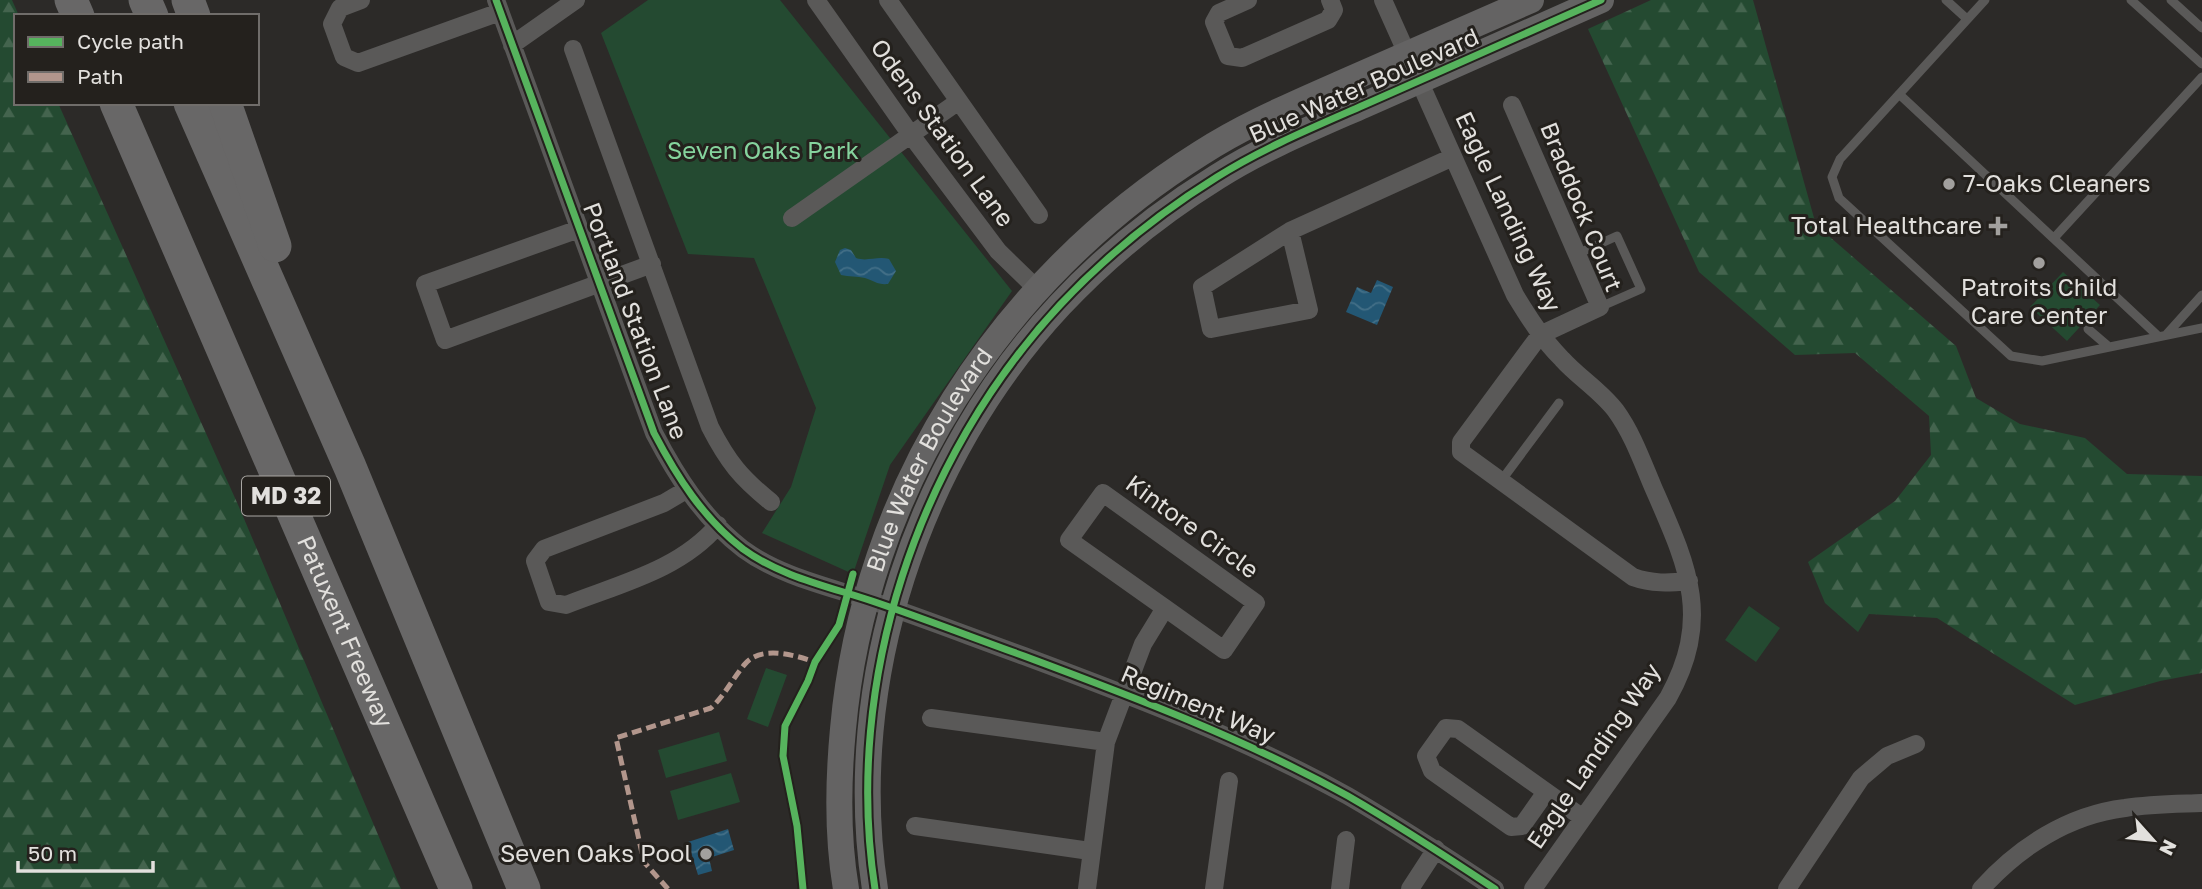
<svg xmlns="http://www.w3.org/2000/svg" width="2202" height="889" font-family="'Golos Text',sans-serif">
  <defs>
    <pattern id="forest-firs" width="22" height="20" patternUnits="userSpaceOnUse" patternTransform="scale(1.75)"><rect width="22" height="20" fill="#244a31"/><path d="M5 1l3.5 6h-7zM16 11l3.5 6h-7z" fill="#44644e"/></pattern>
    <pattern id="water-waves" width="16" height="10" patternUnits="userSpaceOnUse" patternTransform="scale(1.75)"><rect width="16" height="10" fill="#235774"/><path d="M0 5q4-4 8 0t8 0" fill="none" stroke="#436f87"/></pattern>
  </defs>
  <rect width="100%" height="100%" fill="#2c2a28"/>
  <path fill="#244a31" d="M648 0H780L1012 291 890 465 853 574 762 533 791 487 816 408 754 258 688 254 601 33Z
    M2063 272 2100 305 2067 341 2030 307Z
    M1749 606 1780 628 1756 662 1725 640Z
    M766 668 787 675 768 727 747 719Z
    M719 732 727 761 666 778 658 750Z
    M731 773 740 802 678 820 670 791Z"/>
  <path fill="url(#forest-firs)" d="M0 0H12L19 16H16V103H58L239 507 401 889H0Z
    M1651 0H1753L1816 225 1956 346 1976 398 2020 424 2085 438 2127 474 2202 476V673L2160 681 2075 705 1937 618 1869 614 1858 632 1825 603 1808 562 1895 501 1931 455 1929 416 1855 353 1795 355 1699 272 1588 29Z"/>
  <path fill="url(#water-waves)" d="M845 248 851 250 856 258C867 262 877 256 889 259L896 271 888 284C878 285 874 281 865 278 857 276 849 277 841 275L835 262 840 250Z
    M1377 280 1393 287 1377 325 1346 312 1357 287 1371 293Z
    M728 829 734 850 709 858 712 871 698 875 688 842Z"/>
  <g fill="none" stroke-linecap="round" stroke-linejoin="round">
    <path stroke="#5a5958" stroke-width="9" d="M1946 0 1967 19
      M1985 0 1840 159 1832 177 1839 198 2011 356 2042 361 2202 328
      M2131 0 2202 64
      M2171 0 2202 28
      M1899 94 2158 336
      M2054 238 2202 77
      M1577 254 1617 236 1641 289 1600 307
      M2088 329 2109 347
      M2166 335 2202 295
      M1501 481 1559 403"/>
    <path stroke="#5a5958" stroke-width="18" d="M361 0 340 8 332 24 344 57 358 63 500 12
      M496 0 654 433C677 477 703 518 743 549 781 577 831 587 875 602 925 619 974 638 1024 656 1134 697 1245 739 1348 796 1398 825 1447 857 1495 889
      M816 0 911 135 998 251 1037 289
      M888 0 1039 215
      M1248 0 1219 13 1214 22 1228 56 1242 58 1328 20 1334 10 1330 0
      M1383 0 1515 295C1529 318 1543 340 1562 359 1578 377 1601 391 1616 411 1632 433 1642 461 1653 487 1687 565 1713 617 1668 698L1533 889
      M512 45 576 0
      M573 49 710 427C728 462 741 478 771 502
      M1512 105 1600 307 1540 335 1461 442V452L1633 577C1652 584 1669 583 1689 581
      M792 218 959 101
      M579 229 425 284 445 340 652 264
      M1290 231 1309 310 1211 329 1202 287 1290 231 1453 157
      M686 490 664 503 544 549 535 561 549 602 566 605C619 584 680 570 718 525
      M931 718 1106 742
      M1546 792 1522 826 1511 827 1432 771 1426 756 1446 728 1458 729 1583 818
      M915 826 1090 851
      M1087 889 1106 742 1143 644 1165 608 1224 650 1256 603 1103 493 1069 540 1165 608
      M1214 889 1229 781
      M1340 889 1346 840
      M1410 889 1436 849
      M1787 889 1861 778 1887 756 1916 744
      M1981 889C2019 847 2068 815 2125 808 2151 804 2177 804 2202 803"/>
    <g stroke="#646363" stroke-width="26">
      <path id="s1" d="M846 889C837 836 838 782 843 729 864 491 999 280 1201 153 1244 125 1292 105 1339 84 1403 56 1467 28 1531 0"/>
      <path d="M875 889C843 682 918 457 1060 305 1106 256 1159 213 1217 177 1263 148 1314 127 1364 105 1443 70 1523 35 1601 0"/>
    </g>
    <g stroke="#686767" stroke-width="33">
      <path d="M71 0 78 16"/>
      <path d="M145 0 152 16"/>
      <path d="M188 0 194 16"/>
      <path id="s2" d="M116 103 456 889"/>
      <path d="M190 103 350 467 524 889"/>
      <path d="M225 103 275 246"/>
    </g>
    <path stroke="#b2968c" stroke-width="5" stroke-dasharray="10 5" stroke-linecap="butt" d="M668 889 644 862 616 738 711 708C725 695 733 678 745 664 761 645 795 655 815 662"/>
    <defs>
      <path id="cycleway" d="M496 0 654 433C677 477 703 518 743 549 781 577 831 587 875 602 925 619 974 638 1024 656 1134 697 1245 739 1348 796 1398 825 1447 857 1495 889
        M803 889 797 826 783 756 785 726 808 681 815 662 839 625 853 574
        M875 889C843 682 918 457 1060 305 1106 256 1159 213 1217 177 1263 148 1314 127 1364 105 1443 70 1523 35 1601 0"/>
    </defs>
    <use href="#cycleway" stroke="#24211d" stroke-width="11"/>
    <use href="#cycleway" stroke="#56b35d" stroke-width="7"/>
  </g>
  <g fill="#a2a09e" stroke="#24211d" stroke-width="2.5">
    <circle cx="1949" cy="184" r="7"/>
    <path d="M1994.5 215.5h7v7h7v7h-7v7h-7v-7h-7v-7h7z"/>
    <circle cx="2039" cy="263" r="7"/>
    <circle cx="706" cy="854" r="7"/>
  </g>
  <g text-anchor="middle" stroke-width="6" stroke-linejoin="round" paint-order="stroke">
    <rect fill="#24211d" stroke="#a9a7a3" stroke-width="2" x="242" y="476.5" width="88" height="39" rx="5"/>
    <g font-size="23" font-weight="bold" fill="#e2e0dd">
      <text x="286" y="504">MD 32</text>
    </g>
    <g font-size="24" fill="#e2e0dd" stroke="#24211d">
      <text transform="translate(1364 86) rotate(-24)" y="8">Blue Water Boulevard</text>
      <text transform="translate(942 133) rotate(54)" y="8">Odens Station Lane</text>
      <text transform="translate(1581 207) rotate(68)" y="8">Braddock Court</text>
      <text transform="translate(1508 212) rotate(65)" y="8">Eagle Landing Way</text>
      <text transform="translate(635 321) rotate(69)" y="8">Portland Station Lane</text>
      <text dy="8" stroke="none"><textPath href="#s1" startOffset="446">Blue Water Boulevard</textPath></text>
      <text transform="translate(1192 527) rotate(36)" y="8">Kintore Circle</text>
      <text dy="8" stroke="none"><textPath href="#s2" startOffset="576">Patuxent Freeway</textPath></text>
      <text transform="translate(1198 705) rotate(23)" y="8">Regiment Way</text>
      <text transform="translate(1594 756) rotate(-56)" y="8">Eagle Landing Way</text>
    </g>
    <g font-size="24" fill="#85d39d" stroke="#24211d">
      <text x="763" y="159">Seven Oaks Park</text>
    </g>
    <g font-size="24" fill="#e2e0dd" stroke="#24211d" text-anchor="end">
      <text x="1963" y="192" text-anchor="start">7-Oaks Cleaners</text>
      <text x="1982" y="234">Total Healthcare</text>
      <text x="2039" y="296" text-anchor="middle">Patroits Child<tspan x="2039" dy="28">Care Center</tspan></text>
      <text x="692" y="862">Seven Oaks Pool</text>
    </g>
  </g>
  <rect x="14" y="14" width="245" height="91" fill="#24211d" stroke="#706d6a" stroke-width="2"/>
  <rect x="28" y="37" width="35" height="10" fill="#56b35d" stroke="#706d6a" stroke-width="2"/>
  <text x="77" y="49" font-size="21" fill="#e2e0dd">Cycle path</text>
  <rect x="28" y="72" width="35" height="10" fill="#b2968c" stroke="#706d6a" stroke-width="2"/>
  <text x="77" y="84" font-size="21" fill="#e2e0dd">Path</text>
  <g transform="translate(2153 840) rotate(117)" stroke="#24211d" stroke-width="5" paint-order="stroke">
  <path d="M0-5L12 26L0 18L-12 26Z" fill="#e2e0dd"/>
  <text y="-10" font-size="19" font-weight="bold" text-anchor="middle" fill="#e2e0dd">N</text>
  </g>
  <path d="M18 861v10h135v-10" fill="none" stroke="#e2e0dd" stroke-width="3.5"/>
  <text x="28" y="861" font-size="21" fill="#e2e0dd" stroke="#24211d" stroke-width="5" paint-order="stroke">50 m</text>
</svg>
